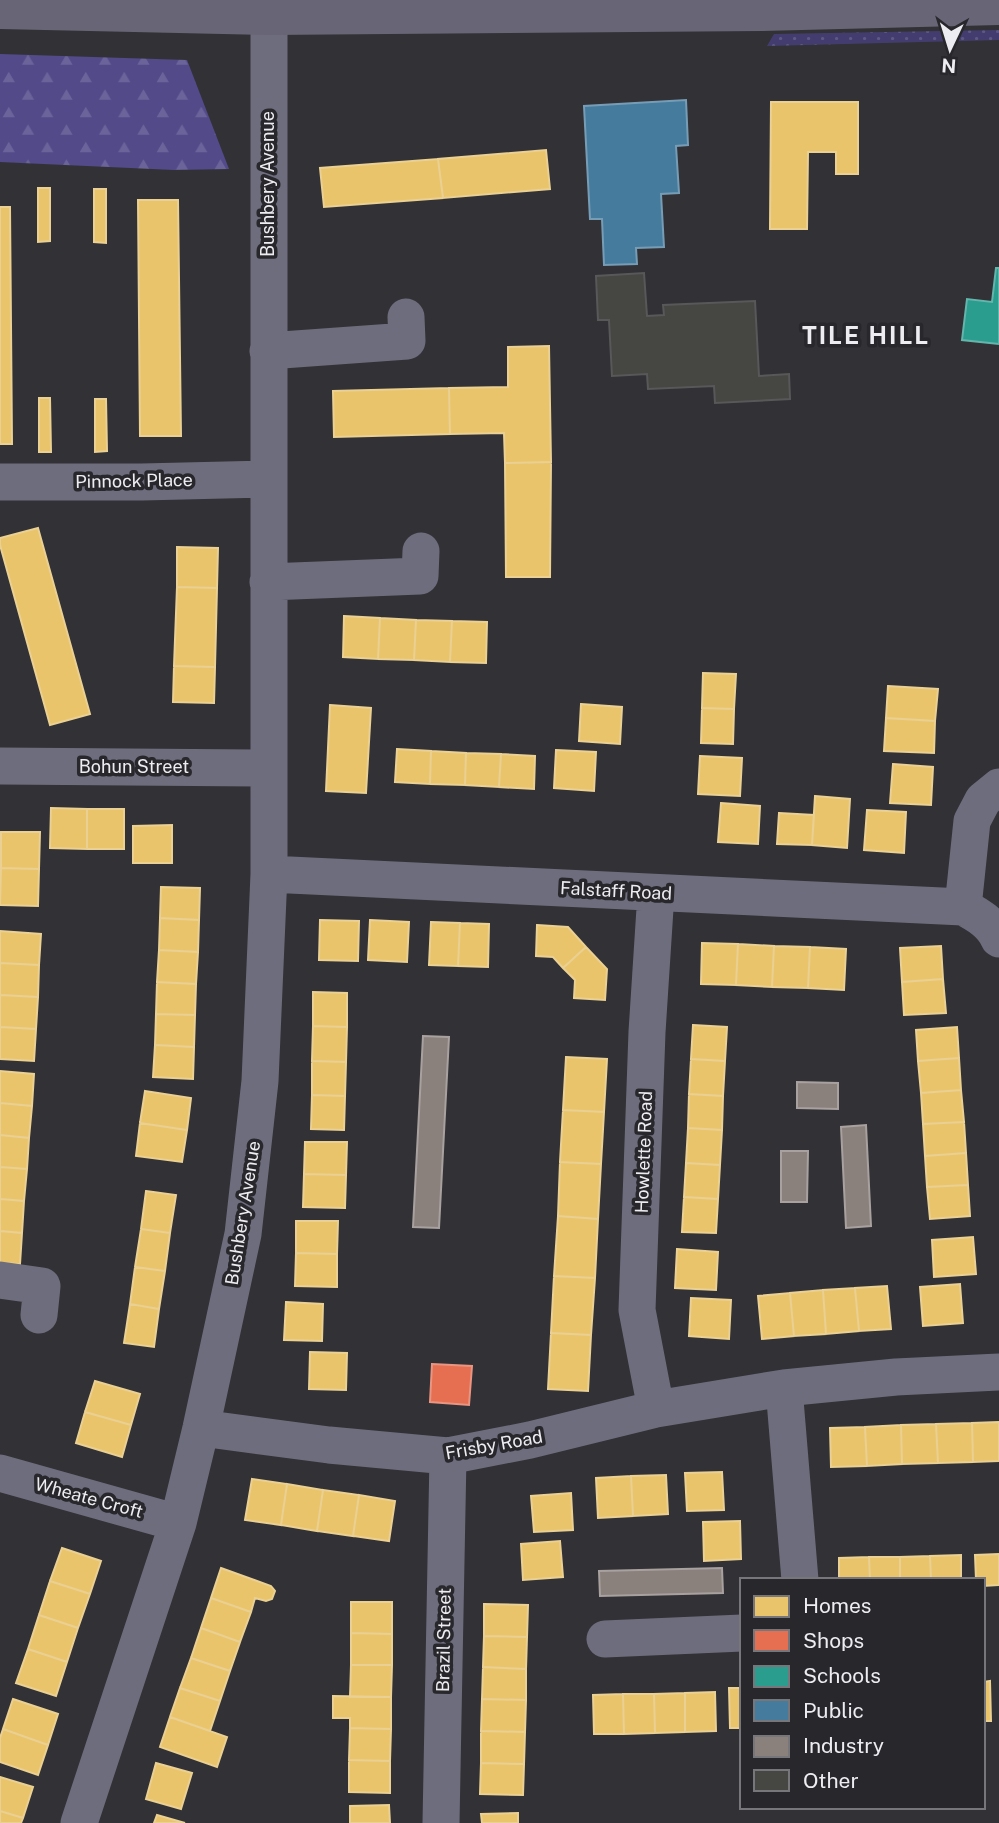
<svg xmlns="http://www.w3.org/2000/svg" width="999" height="1823" font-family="'Public Sans',sans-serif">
  <defs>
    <pattern id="grass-dots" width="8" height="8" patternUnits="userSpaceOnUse" patternTransform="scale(1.75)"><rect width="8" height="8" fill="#433d6f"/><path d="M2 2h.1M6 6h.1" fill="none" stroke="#5e5984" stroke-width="1.8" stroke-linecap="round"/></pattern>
    <pattern id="forest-firs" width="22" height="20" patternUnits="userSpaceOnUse" patternTransform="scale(1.75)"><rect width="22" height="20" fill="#524a89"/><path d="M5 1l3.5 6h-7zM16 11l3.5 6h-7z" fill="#6b649a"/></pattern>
  </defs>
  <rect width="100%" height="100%" fill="#323136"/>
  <path fill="url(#grass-dots)" d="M999 30V40L767 46 774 34Z"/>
  <path fill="url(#forest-firs)" d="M0 54 187 60 229 169 174 170 0 162Z"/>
  <path fill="#e9c46a" stroke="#ead092" stroke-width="2" d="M771 102H858V174H836V152H808L807 229H770Z
    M546 150 550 189 443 198 438 159Z
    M438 159 443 198 324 207 320 168Z
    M38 188H50V241L38 242Z
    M94 189H106V243L94 242Z
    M138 200H178L181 436H140Z
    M0 207H10L12 444H0Z
    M549 346 551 462 505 463 504 433 450 434 449 388 508 387V347Z
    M449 388 450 434 334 437 333 391Z
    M39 398H50L51 452H39Z
    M95 399H106L107 451 95 452Z
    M551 462 550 577H506L505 463Z
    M38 528 90 714 50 725 0 545V538Z
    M177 547 218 548 217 588 177 587Z
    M177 587 217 588 215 667 174 666Z
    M344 616 380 618 378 659 343 657Z
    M380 618 416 620 414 660 378 659Z
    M416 620 452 621 450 662 414 660Z
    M452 621 487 622 486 663 450 662Z
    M174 666 215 667 214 703 173 702Z
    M703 673 736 674 734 709 702 708Z
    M888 686 938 689 935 721 886 718Z
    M581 704 622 707 620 744 579 741Z
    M330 705 371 708 366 793 326 791Z
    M702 708 734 709 733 744 701 743Z
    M886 718 935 721 934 753 884 751Z
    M397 749 431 751 430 784 395 782Z
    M556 750 596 752 594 791 554 788Z
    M431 751 466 753 465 785 430 784Z
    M466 753 501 754 499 787 465 785Z
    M501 754 535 756 534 789 499 787Z
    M700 756 742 758 740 796 698 794Z
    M893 764 933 767 931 805 890 803Z
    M815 796 850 799 847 848 812 845Z
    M721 803 760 806 758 844 718 842Z
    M51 808 87 809V849L50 848Z
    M87 809H124V849H87Z
    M867 810 906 812 904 853 864 850Z
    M779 813 814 815 812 845 777 844Z
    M172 825V863H133V826Z
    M1 832H40L39 869 1 868Z
    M1 868 39 869 38 906 0 905Z
    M161 887 200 888 199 920 160 918Z
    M160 918 199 920 198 952 159 950Z
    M320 920 359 921 358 961 319 960Z
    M370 920 409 922 407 962 368 960Z
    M431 922 460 923 458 966 429 965Z
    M460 923 489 924 488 967 458 966Z
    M537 925 568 927 586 947 563 968 553 957 536 956Z
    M0 931 41 934 39 965 0 963Z
    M702 943 738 944 736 985 701 984Z
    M738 944 774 946 772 987 736 985Z
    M774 946 810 947 808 988 772 987Z
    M941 946 943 979 902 982 900 948Z
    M586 947 607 969 605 1000 574 998 575 980 563 968Z
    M810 947 846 949 844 990 808 988Z
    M159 950 198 952 196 984 157 982Z
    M0 963 39 965 38 997 0 995Z
    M943 979 946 1013 904 1015 902 982Z
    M157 982 196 984 195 1015 156 1014Z
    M313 992 347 993V1027L313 1026Z
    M0 995 38 997 36 1029 0 1027Z
    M156 1014 195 1015 194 1047 155 1045Z
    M693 1025 727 1027 725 1061 691 1059Z
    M313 1026 347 1027 346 1062 312 1061Z
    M0 1027 36 1029 34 1061 0 1059Z
    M957 1027 959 1058 918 1061 916 1030Z
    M155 1045 194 1047 193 1079 153 1077Z
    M566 1057 607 1059 604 1112 563 1110Z
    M959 1058 961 1090 921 1093 918 1061Z
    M691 1059 725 1061 723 1096 689 1094Z
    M312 1061 346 1062 345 1096 312 1095Z
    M0 1071 34 1074 32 1106 0 1103Z
    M961 1090 964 1122 923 1124 921 1093Z
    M145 1091 191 1098 187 1130 140 1123Z
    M689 1094 723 1096 722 1130 688 1128Z
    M312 1095 345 1096 344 1130 311 1129Z
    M0 1103 32 1106 29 1138 0 1135Z
    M563 1110 604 1112 601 1164 560 1162Z
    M964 1122 966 1153 925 1156 923 1124Z
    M140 1123 187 1130 182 1162 136 1156Z
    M688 1128 722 1130 720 1165 686 1163Z
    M0 1135 29 1138 27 1169 0 1167Z
    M305 1142H347L346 1175 304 1174Z
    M966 1153 968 1185 927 1187 925 1156Z
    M560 1162 601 1164 598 1219 558 1216Z
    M686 1163 720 1165 718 1199 684 1197Z
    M0 1167 27 1169 24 1201 0 1199Z
    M304 1174 346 1175 345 1208 303 1207Z
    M968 1185 970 1216 930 1219 927 1187Z
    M146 1191 176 1195 170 1233 141 1229Z
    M684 1197 718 1199 716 1233 682 1232Z
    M0 1199 24 1201 22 1233 0 1231Z
    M558 1216 598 1219 595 1278 554 1276Z
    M296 1221H338L337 1254 296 1253Z
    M141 1229 170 1233 165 1271 135 1267Z
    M0 1231 22 1233 20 1264 0 1263Z
    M973 1237 976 1274 934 1277 932 1240Z
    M677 1249 718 1252 716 1290 675 1288Z
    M296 1253 337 1254V1287L295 1286Z
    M135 1267 165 1271 159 1309 130 1304Z
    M554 1276 595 1278 591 1335 551 1333Z
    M960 1284 963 1323 923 1326 920 1287Z
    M887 1286 891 1329 859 1331 855 1288Z
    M855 1288 859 1331 826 1334 823 1290Z
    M823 1290 826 1334 794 1336 790 1293Z
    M790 1293 794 1336 762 1339 758 1296Z
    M691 1298 731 1300 729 1339 689 1336Z
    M286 1302 323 1304 322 1341 284 1340Z
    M130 1304 159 1309 154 1347 124 1343Z
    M551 1333 591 1335 588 1391 548 1389Z
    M310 1352 347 1353 346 1390 309 1389Z
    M95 1381 140 1394 131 1425 85 1412Z
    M85 1412 131 1425 122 1457 76 1443Z
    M999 1422V1461L973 1462 972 1423Z
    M972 1423 973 1462 938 1463 936 1424Z
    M936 1424 938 1463 902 1464 901 1425Z
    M901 1425 902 1464 867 1466 865 1427Z
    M865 1427 867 1466 831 1467 830 1428Z
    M722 1472 724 1510 687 1511 685 1473Z
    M666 1475 668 1514 633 1516 631 1476Z
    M631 1476 633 1516 598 1518 596 1478Z
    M252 1479 287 1484 281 1525 245 1520Z
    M287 1484 323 1490 317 1531 281 1525Z
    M323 1490 359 1495 353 1536 317 1531Z
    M571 1493 573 1530 534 1532 531 1496Z
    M359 1495 395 1501 389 1541 353 1536Z
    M740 1521 741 1559 704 1561 703 1522Z
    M560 1541 563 1577 523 1580 521 1544Z
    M62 1548 101 1561 90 1594 50 1581Z
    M999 1554V1585L983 1586V1580H976L975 1555Z
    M961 1555V1580H931L930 1556Z
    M930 1556 931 1580H900V1557Z
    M869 1557 870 1580H839V1558Z
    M869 1557H900V1580H870Z
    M221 1568 271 1586 275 1591 272 1599 266 1601 255 1598 251 1612 211 1598Z
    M50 1581 90 1594 78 1628 39 1615Z
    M211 1598 251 1612 240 1642 201 1628Z
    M351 1602H392V1634L351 1633Z
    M484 1604 528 1605 527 1637 484 1636Z
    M39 1615 78 1628 67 1662 28 1649Z
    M201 1628 240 1642 230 1671 191 1658Z
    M351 1633 392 1634V1665H351Z
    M484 1636 527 1637 526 1669 483 1667Z
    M28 1649 67 1662 56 1696 16 1683Z
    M191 1658 230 1671 220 1701 180 1688Z
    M351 1665H392L391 1697H350Z
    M483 1667 526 1669V1700L482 1699Z
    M990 1681 991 1721H983V1682Z
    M180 1688 220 1701 210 1731 170 1717Z
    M729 1688H742V1728H730Z
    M715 1692 716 1731 685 1732V1693Z
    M685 1693V1732L655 1733 654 1694Z
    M623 1694 624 1734H594L593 1695Z
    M623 1694H654L655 1733 624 1734Z
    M333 1696 391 1697V1729L350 1728V1718H333Z
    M13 1699 58 1714 48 1745 3 1729Z
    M482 1699 526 1700 525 1732 481 1731Z
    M170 1717 227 1737 217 1767 160 1747Z
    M350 1728 391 1729 390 1761 349 1760Z
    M3 1729 48 1745 38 1775 0 1762V1738Z
    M481 1731 525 1732 524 1764 481 1763Z
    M349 1760 390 1761V1793L349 1792Z
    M156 1763 192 1773 181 1809 146 1799Z
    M481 1763 524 1764 523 1795 480 1794Z
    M0 1777 33 1787 23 1818 0 1811Z
    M389 1805 390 1823H350V1806Z
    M0 1811 23 1818 21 1823H0Z
    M518 1813V1823H482L481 1814Z
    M157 1815 185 1823H154Z"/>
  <path fill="#e76f51" stroke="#e99581" stroke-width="2" d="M432 1364 472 1366 469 1405 430 1402Z"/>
  <path fill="#2a9d8f" stroke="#64b5ac" stroke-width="2" d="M996 268H999V344L962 340 967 299 992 302Z"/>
  <path fill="#457b9d" stroke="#779db6" stroke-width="2" d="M686 100 688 145 676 146 679 193 661 194 664 247 636 248 637 264 604 265 602 219H590L584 106Z"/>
  <path fill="#8a817c" stroke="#a8a19f" stroke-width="2" d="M423 1036 449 1037 439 1228 413 1227Z
    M797 1082 838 1083V1109L797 1108Z
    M866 1125 871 1226 846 1228 841 1127Z
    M781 1151H808L807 1202H781Z
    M722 1568 723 1593 600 1596 599 1571Z"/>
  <path fill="#464642" stroke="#585859" stroke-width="2" d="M644 273 647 316 664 315 663 305 755 301 759 376 789 374 790 399 715 403 714 386 648 389 647 374 612 376 609 320H598L596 276Z"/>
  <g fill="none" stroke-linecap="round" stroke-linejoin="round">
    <path stroke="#6e6d7d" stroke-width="37" d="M268 351 407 341 406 317
      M0 482H142L268 479
      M268 582 420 576 421 551
      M0 766 268 768
      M269 874 963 907C978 915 992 923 999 939
      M963 907 972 821 983 800 999 787
      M0 1280 42 1286 39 1315
      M784 1388 800 1580
      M656 1409 637 1310 647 1032 656 893
      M201 1428 329 1445 448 1456 530 1440 656 1409 784 1388 896 1377 999 1372
      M0 1473 178 1523
      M605 1639 742 1633
      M79 1823 178 1523 201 1428 243 1234 260 1081 269 874V16
      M441 1823 448 1456"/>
    <path stroke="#686676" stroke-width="38" d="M0 10 269 16 762 12 999 6"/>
  </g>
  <g text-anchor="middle" stroke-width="7" stroke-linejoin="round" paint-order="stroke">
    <g font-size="18" fill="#ededf1" stroke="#27272c">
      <text transform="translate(268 184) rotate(-90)" y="6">Bushbery Avenue</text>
      <text transform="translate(134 481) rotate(-1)" y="6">Pinnock Place</text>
      <text x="134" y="773">Bohun Street</text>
      <text transform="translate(616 891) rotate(3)" y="6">Falstaff Road</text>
      <text transform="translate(644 1152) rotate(-88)" y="6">Howlette Road</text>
      <text transform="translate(243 1213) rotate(-81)" y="6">Bushbery Avenue</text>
      <text transform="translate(494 1445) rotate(-10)" y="6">Frisby Road</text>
      <text transform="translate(89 1498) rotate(15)" y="6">Wheate Croft</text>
      <text transform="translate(444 1640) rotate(-89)" y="6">Brazil Street</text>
    </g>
    <g font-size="24" font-weight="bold" letter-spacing="2" fill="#ededf1" stroke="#27272c">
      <text x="866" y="344">TILE HILL</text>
    </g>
  </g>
  <rect x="740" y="1578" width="245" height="231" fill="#27272c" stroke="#76767b" stroke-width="2"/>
  <rect x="754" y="1596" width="35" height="21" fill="#e9c46a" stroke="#76767b" stroke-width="2"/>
  <text x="803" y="1613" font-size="21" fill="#ededf1">Homes</text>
  <rect x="754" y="1630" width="35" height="21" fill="#e76f51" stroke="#76767b" stroke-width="2"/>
  <text x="803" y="1648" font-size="21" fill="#ededf1">Shops</text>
  <rect x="754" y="1666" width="35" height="21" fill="#2a9d8f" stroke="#76767b" stroke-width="2"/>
  <text x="803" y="1683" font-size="21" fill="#ededf1">Schools</text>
  <rect x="754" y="1700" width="35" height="21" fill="#457b9d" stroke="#76767b" stroke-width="2"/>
  <text x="803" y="1718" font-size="21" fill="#ededf1">Public</text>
  <rect x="754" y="1736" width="35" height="21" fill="#8a817c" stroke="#76767b" stroke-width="2"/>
  <text x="803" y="1753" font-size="21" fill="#ededf1">Industry</text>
  <rect x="754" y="1770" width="35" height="21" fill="#464642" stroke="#76767b" stroke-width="2"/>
  <text x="803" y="1788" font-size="21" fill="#ededf1">Other</text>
  <g transform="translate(950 49) rotate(184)" stroke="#27272c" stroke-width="5" paint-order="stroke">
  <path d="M0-5L12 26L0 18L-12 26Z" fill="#ededf1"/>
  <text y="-10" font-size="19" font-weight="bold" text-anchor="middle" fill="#ededf1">N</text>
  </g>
</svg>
